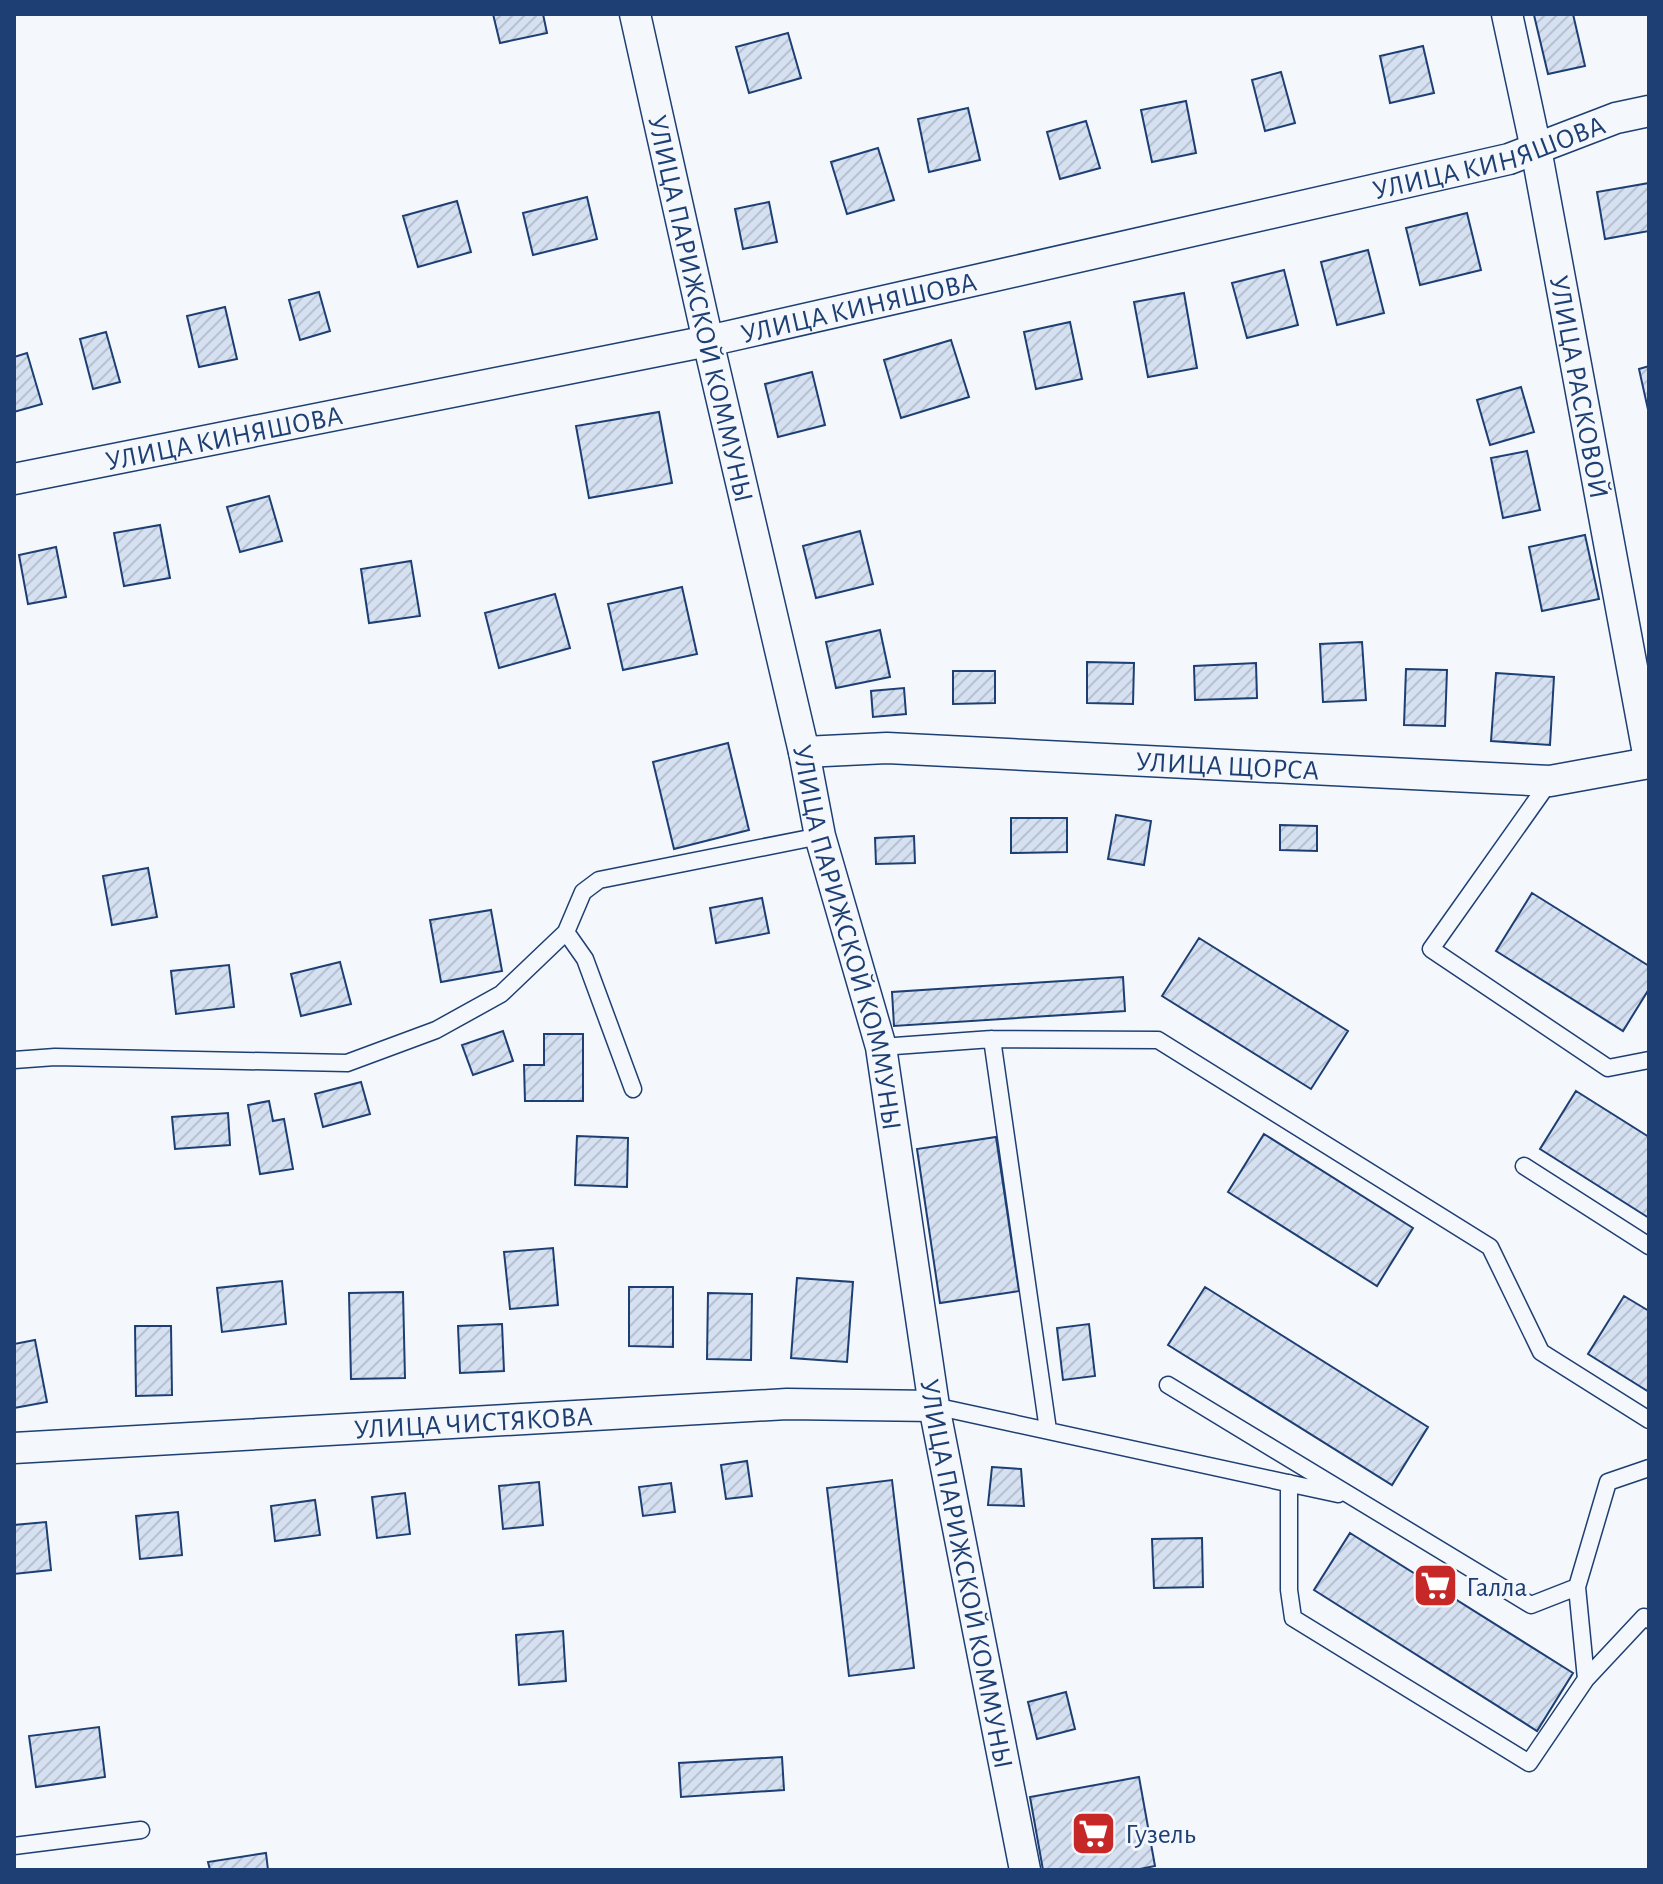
<svg xmlns="http://www.w3.org/2000/svg" width="1663" height="1884" font-family="'Alegreya Sans',sans-serif">
  <defs>
    <pattern id="building-hatch" width="6" height="6" patternUnits="userSpaceOnUse" patternTransform="scale(2)"><rect width="6" height="6" fill="#d5e0f0"/><path d="M-1 1l2-2M0 6l6-6M5 7l2-2" fill="none" stroke="#b6c1d1"/></pattern>
  </defs>
  <rect width="100%" height="100%" fill="#f4f7fb"/>
  <path fill="url(#building-hatch)" stroke="#1d3f73" stroke-width="2" d="M493 14H543L547 33 500 43Z
    M1539 14H1573L1585 66 1548 74 1534 15Z
    M788 33 801 78 749 93 736 47Z
    M1423 46 1434 93 1390 103 1380 56Z
    M1281 72 1295 123 1265 131 1252 80Z
    M1186 101 1196 153 1152 162 1141 110Z
    M968 108 980 160 929 172 918 119Z
    M1086 121 1100 168 1060 179 1047 132Z
    M878 148 894 200 847 214 831 162Z
    M1649 183V231L1605 239 1597 192Z
    M587 197 597 239 533 255 523 213Z
    M457 201 471 252 418 267 403 216Z
    M769 202 777 242 743 249 735 209Z
    M1467 213 1481 270 1420 285 1406 228Z
    M1368 250 1384 313 1337 325 1321 262Z
    M1284 270 1298 325 1247 338 1232 283Z
    M319 292 330 331 300 340 289 300Z
    M1184 293 1197 368 1148 377 1134 302Z
    M225 307 237 359 199 367 187 316Z
    M1070 322 1082 379 1036 389 1024 332Z
    M106 332 120 382 93 389 80 339Z
    M951 340 969 397 901 418 884 360Z
    M27 353 42 404 14 412V357Z
    M1649 366V414L1639 369Z
    M812 372 825 425 778 437 765 384Z
    M1521 387 1534 432 1490 445 1477 400Z
    M659 412 672 483 589 498 576 426Z
    M1527 451 1540 510 1503 518 1491 458Z
    M269 496 282 541 240 552 227 507Z
    M160 525 170 578 124 586 114 533Z
    M860 531 873 584 816 598 803 546Z
    M1585 535 1599 599 1542 611 1529 547Z
    M56 547 66 597 28 604 19 555Z
    M411 561 420 616 369 623 361 569Z
    M682 587 697 654 623 670 608 604Z
    M555 594 570 648 499 668 485 613Z
    M880 630 890 677 836 688 826 642Z
    M1362 642 1366 700 1323 702 1320 644Z
    M1087 662 1134 663 1133 704 1087 703Z
    M1256 663 1257 698 1195 700 1194 666Z
    M1406 669 1447 670 1445 726 1404 725Z
    M953 671H995V703L953 704Z
    M1496 673 1554 677 1550 745 1491 741Z
    M904 688 906 714 873 717 871 691Z
    M728 743 749 830 674 849 653 762Z
    M1116 815 1151 821 1144 865 1108 859Z
    M1011 818H1067V852L1011 853Z
    M1280 825 1317 826V851L1280 850Z
    M914 836 915 863 876 864 875 838Z
    M148 868 157 917 112 925 103 876Z
    M1532 893 1649 966V989L1623 1031 1496 951Z
    M762 898 769 933 716 943 710 908Z
    M491 910 502 971 441 982 430 920Z
    M1199 938 1348 1031 1311 1089 1162 996Z
    M340 962 351 1004 301 1016 291 974Z
    M229 965 234 1007 176 1014 171 971Z
    M1123 977 1125 1011 894 1026 892 992Z
    M503 1031 513 1061 473 1075 462 1045Z
    M544 1034H583V1101H525L524 1065H544Z
    M361 1082 370 1114 323 1127 315 1094Z
    M1576 1091 1649 1137V1218L1540 1149Z
    M269 1101 273 1121 284 1119 293 1169 260 1174 248 1105Z
    M228 1113 230 1145 175 1149 172 1117Z
    M1264 1134 1413 1228 1377 1286 1228 1192Z
    M577 1136 628 1138 627 1187 575 1185Z
    M996 1137 1019 1291 940 1303 917 1149Z
    M553 1248 558 1305 510 1309 504 1252Z
    M797 1278 853 1282 847 1362 791 1358Z
    M282 1281 286 1324 222 1332 217 1288Z
    M629 1287H673V1347L629 1346Z
    M1205 1287 1428 1427 1392 1485 1168 1345Z
    M403 1292 405 1378 351 1379 349 1293Z
    M708 1293 752 1294 751 1360 707 1359Z
    M1624 1296 1649 1311V1392L1588 1354Z
    M502 1324 504 1371 460 1373 458 1326Z
    M1089 1324 1095 1376 1063 1380 1057 1328Z
    M135 1326H171L172 1395 136 1396Z
    M35 1340 47 1402 14 1408V1344Z
    M747 1461 752 1496 726 1499 721 1465Z
    M992 1467 1021 1469 1024 1506 988 1505Z
    M892 1480 914 1668 849 1676 827 1488Z
    M539 1482 543 1525 503 1529 499 1486Z
    M671 1483 675 1512 643 1516 639 1487Z
    M405 1493 410 1534 377 1538 372 1497Z
    M315 1500 320 1535 275 1541 271 1506Z
    M178 1512 182 1555 140 1559 136 1516Z
    M46 1522 51 1570 14 1574V1525Z
    M1350 1533 1573 1673 1537 1731 1314 1590Z
    M1202 1538 1203 1587 1154 1588 1152 1539Z
    M563 1631 566 1681 519 1685 516 1635Z
    M1066 1692 1075 1729 1037 1739 1028 1702Z
    M99 1727 105 1777 36 1787 29 1736Z
    M782 1757 784 1790 681 1797 679 1763Z
    M1139 1777 1155 1866 1135 1870H1043L1030 1797Z
    M266 1853 268 1870H210L208 1862Z"/>
  <g fill="none" stroke-linecap="round" stroke-linejoin="round">
    <defs>
      <path id="service" d="M1550 781 1431 949 1608 1068 1649 1060
        M566 932 585 959 633 1089
        M992 1039 1048 1430
        M881 1047 992 1039 1158 1040 1490 1247 1541 1352 1649 1420
        M14 1060 55 1057 347 1063 436 1030 501 994 566 932 583 892 599 880 820 836
        M1524 1166 1649 1246
        M1168 1385 1531 1605 1577 1587 1608 1482 1649 1468
        M934 1406 1338 1494
        M1289 1483V1590L1293 1618 1529 1763 1586 1679 1577 1587
        M1586 1679 1644 1617 1649 1620
        M14 1846 141 1830"/>
      <g id="minor">
        <path id="s1" d="M635 14 708 341 804 752 820 836 881 1047 934 1406 1025 1870"/>
        <path id="s2" d="M1507 14 1536 149 1649 759"/>
        <path id="s3" d="M14 479 708 341 1509 159 1616 118 1649 111"/>
        <path id="s4" d="M804 752 887 748 1550 781 1649 763"/>
        <path id="s5" d="M14 1448 787 1404 934 1406"/>
      </g>
    </defs>
    <use href="#service" stroke="#1d3f73" stroke-width="19"/>
    <use href="#minor" stroke="#1d3f73" stroke-width="33"/>
    <use href="#service" stroke="#f4f7fb" stroke-width="16"/>
    <use href="#minor" stroke="#f4f7fb" stroke-width="30"/>
  </g>
  <defs>
    <symbol id="supermarket-square" viewBox="-11 -11 22 22"><rect x="-9" y="-9" width="18" height="18" rx="4" fill="#c62828" stroke="#f4f7fb"/><path d="M-6-5.5h2.5l.6 2H6L4.5 2H-2.5L-4.4-4H-6ZM-1.5 3.2a1.3 1.3 0 1 0 .1 0ZM3 3.2a1.3 1.3 0 1 0 .1 0Z" fill="#fff"/></symbol>
  </defs>
  <g fill-rule="evenodd">
    <use href="#supermarket-square" x="1410" y="1560" width="51" height="51"/>
    <use href="#supermarket-square" x="1068" y="1808" width="51" height="51"/>
  </g>
  <g text-anchor="middle" stroke-width="6" stroke-linejoin="round" paint-order="stroke">
    <g font-size="28" fill="#1d3f73" stroke="#f4f7fb">
      <text dy="10" stroke="none"><textPath href="#s3" startOffset="1510">УЛИЦА КИНЯШОВА</textPath></text>
      <text dy="10" stroke="none"><textPath href="#s3" startOffset="862">УЛИЦА КИНЯШОВА</textPath></text>
      <text dy="10" stroke="none"><textPath href="#s1" startOffset="302">УЛИЦА ПАРИЖСКОЙ КОММУНЫ</textPath></text>
      <text dy="10" stroke="none"><textPath href="#s2" startOffset="380">УЛИЦА РАСКОВОЙ</textPath></text>
      <text dy="10" stroke="none"><textPath href="#s3" startOffset="214">УЛИЦА КИНЯШОВА</textPath></text>
      <text dy="10" stroke="none"><textPath href="#s4" startOffset="424">УЛИЦА ЩОРСА</textPath></text>
      <text dy="10" stroke="none"><textPath href="#s1" startOffset="948">УЛИЦА ПАРИЖСКОЙ КОММУНЫ</textPath></text>
      <text dy="10" stroke="none"><textPath href="#s5" startOffset="460">УЛИЦА ЧИСТЯКОВА</textPath></text>
      <text dy="10" stroke="none"><textPath href="#s1" startOffset="1596">УЛИЦА ПАРИЖСКОЙ КОММУНЫ</textPath></text>
    </g>
    <g font-size="28" fill="#1d3f73" stroke="#f4f7fb" text-anchor="start">
      <text x="1466" y="1596">Галла</text>
      <text x="1125" y="1843">Гузель</text>
    </g>
  </g>
  <rect width="1663" height="1884" fill="none" stroke="#1d3f73" stroke-width="32"/>
</svg>
